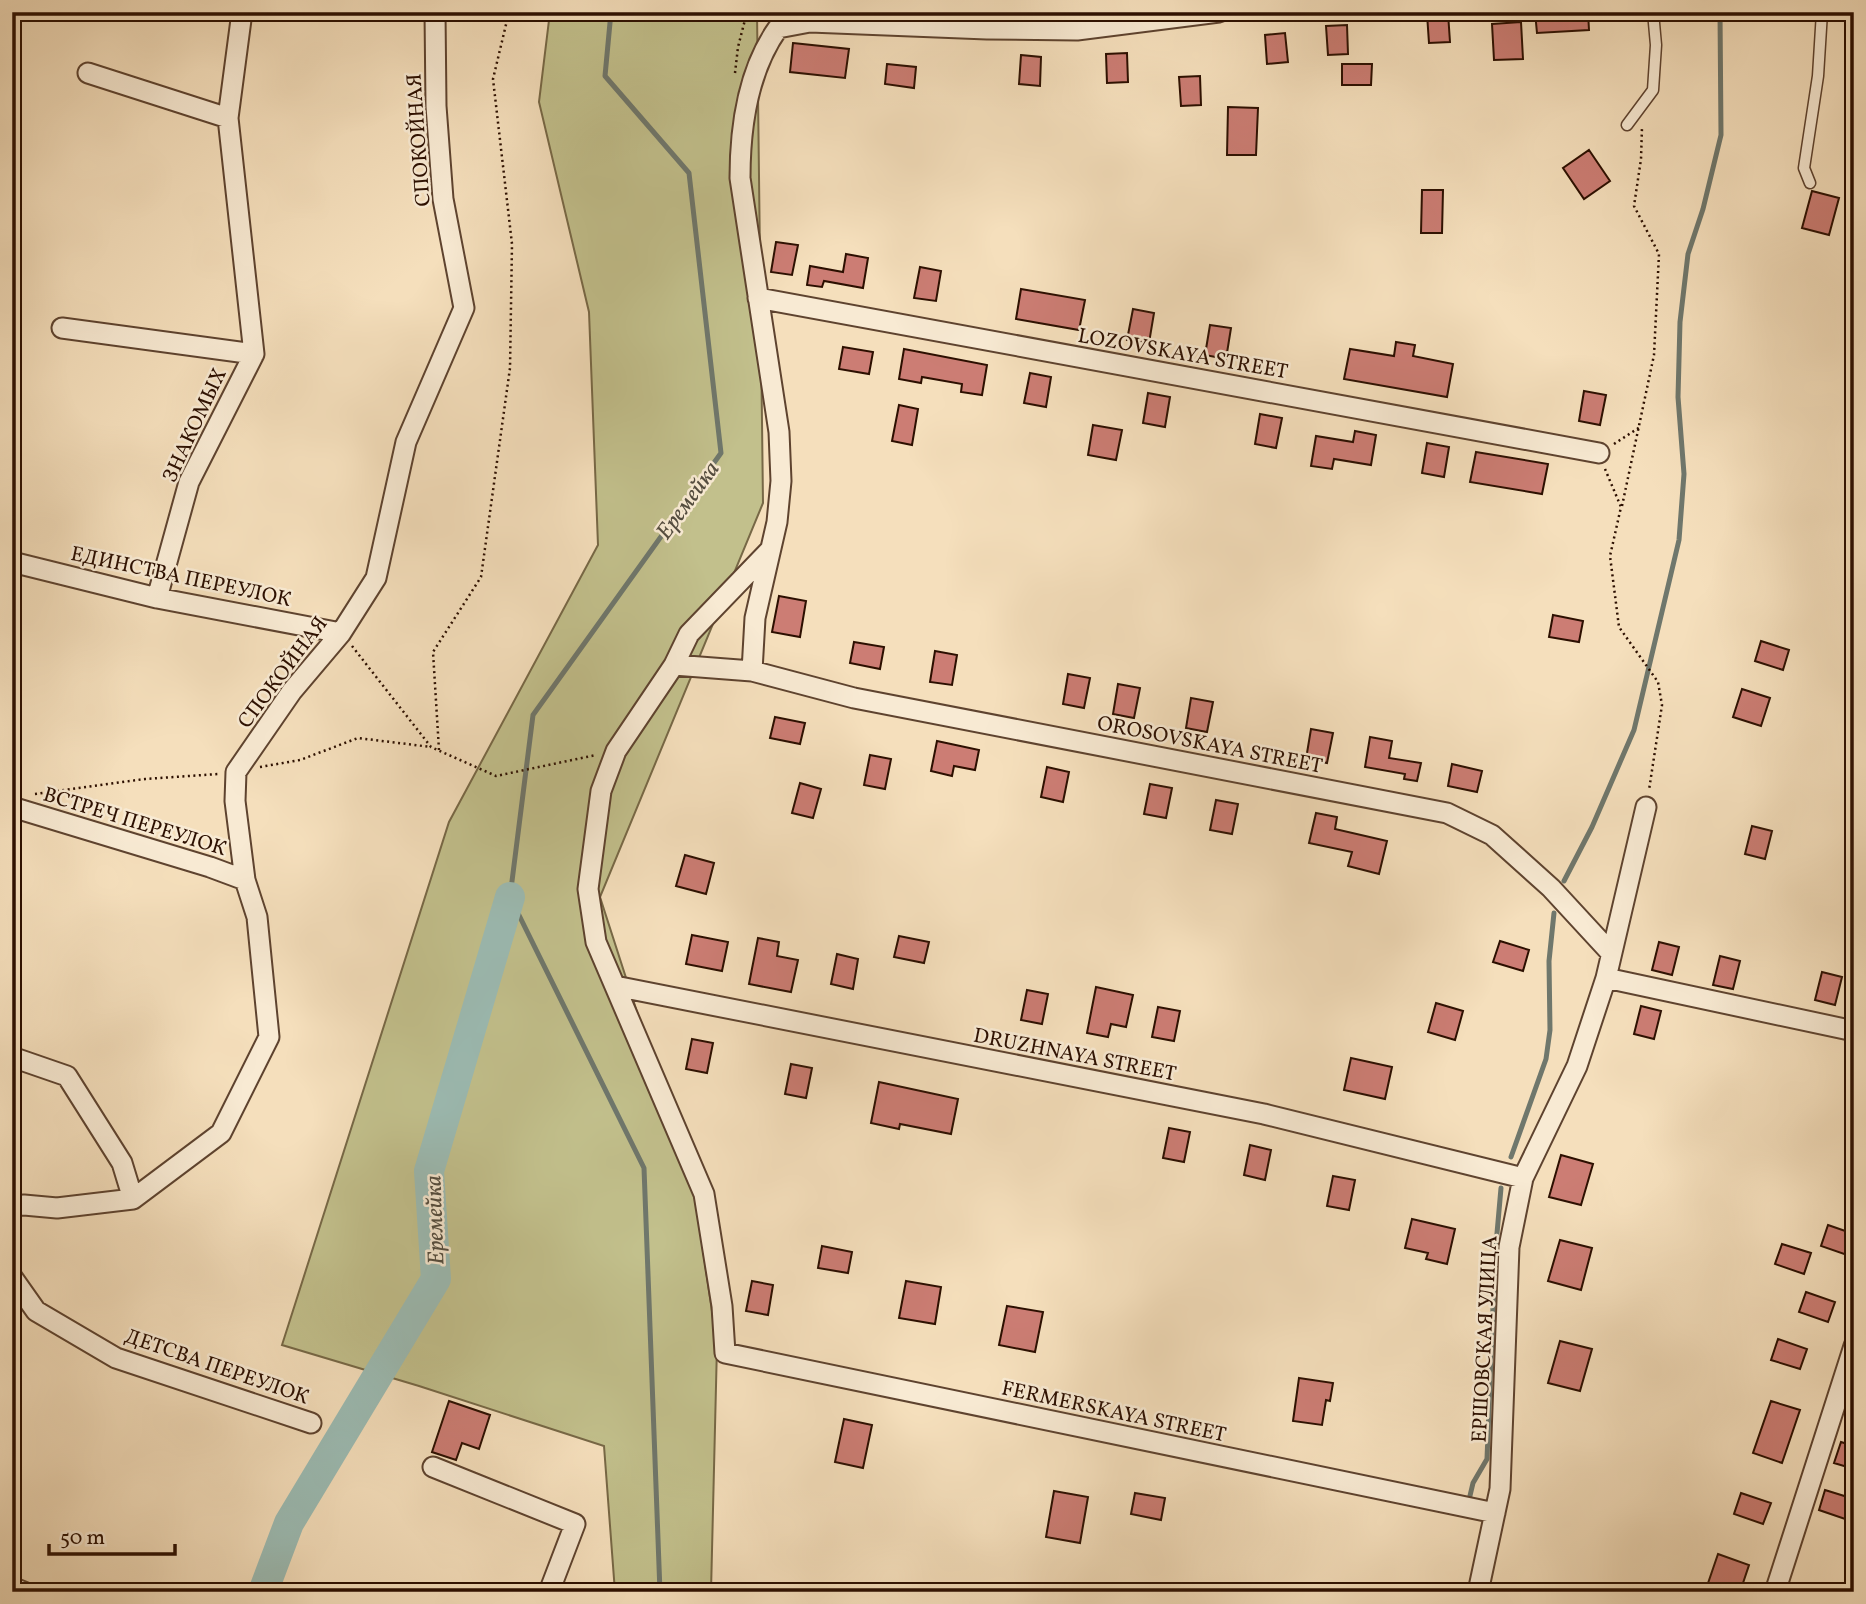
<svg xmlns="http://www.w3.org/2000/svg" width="1866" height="1604" font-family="Vollkorn,serif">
  <rect width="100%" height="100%" fill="#f5dfbc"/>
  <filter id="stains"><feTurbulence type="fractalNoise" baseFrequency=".00286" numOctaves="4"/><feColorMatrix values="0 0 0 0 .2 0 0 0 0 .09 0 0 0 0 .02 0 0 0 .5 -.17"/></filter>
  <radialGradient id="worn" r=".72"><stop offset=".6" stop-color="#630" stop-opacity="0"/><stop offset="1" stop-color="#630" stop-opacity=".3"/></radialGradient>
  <path fill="#c2c08c" stroke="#776846" stroke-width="2" d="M550 12H757L763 503 600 897 694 1189 717 1345 711 1592H615L604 1446 419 1386 282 1345 449 822 598 545 589 312 539 102Z"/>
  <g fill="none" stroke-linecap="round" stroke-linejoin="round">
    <path stroke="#6f776c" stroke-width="5" d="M611 12 605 76 689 173 721 453 533 715 510 897 644 1168 660 1592
      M1564 881 1592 827 1634 730 1679 540 1684 474 1678 397 1680 322 1688 254 1703 209 1721 135 1720 12
      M1511 1157 1546 1059 1550 1030 1549 961 1554 913
      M1469 1500 1473 1483 1487 1459 1495 1256 1501 1188"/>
    <path stroke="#9cbcb4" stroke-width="30" d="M263 1592 289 1523 436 1279 429 1171 510 897"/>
  </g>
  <path fill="#cc7d74" stroke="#2c0f00" stroke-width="2" d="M1535 12H1588L1589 30 1537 33Z
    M1448 13 1450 42 1429 43 1427 14Z
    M1521 22 1523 59 1494 60 1492 24Z
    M1347 25 1348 54 1328 55 1326 26Z
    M1285 33 1288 62 1267 64 1265 35Z
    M793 43 849 49 845 78 790 72Z
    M1127 53 1128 82 1107 83 1106 54Z
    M1021 55 1041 57 1040 86 1019 84Z
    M887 64 916 67 914 88 885 84Z
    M1342 64H1372L1371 85H1342Z
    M1200 76 1201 105 1181 106 1179 77Z
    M1228 107 1258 108 1256 155H1227Z
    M1589 150 1610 181 1584 199 1563 168Z
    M1422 190H1443L1442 233H1421Z
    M1812 191 1839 198 1829 235 1802 228Z
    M776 242 798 245 792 275 771 272Z
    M846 254 868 258 863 288 824 281 822 287 807 285 810 266 843 272Z
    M920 267 941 271 936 301 914 298Z
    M1021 289 1085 300 1079 330 1016 319Z
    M1133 309 1154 313 1149 343 1127 340Z
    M1210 325 1231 328 1226 359 1205 355Z
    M1396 342 1415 345 1413 356 1453 364 1447 397 1344 379 1350 349 1394 356Z
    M843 347 873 352 869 374 839 369Z
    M904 349 987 365 982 395 961 392 962 384 922 377 921 383 899 379Z
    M1030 373 1051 377 1046 407 1024 403Z
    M1584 391 1606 395 1600 425 1579 421Z
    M1148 393 1170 397 1165 427 1143 423Z
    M899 405 918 409 912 445 892 441Z
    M1260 414 1282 418 1276 448 1255 444Z
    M1093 425 1122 430 1116 460 1088 455Z
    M1355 431 1376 435 1371 465 1334 459 1332 469 1311 466 1316 436 1353 442Z
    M1427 443 1449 447 1444 477 1422 473Z
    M1476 452 1548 464 1542 494 1470 482Z
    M779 596 806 601 800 637 772 632Z
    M1553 615 1583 621 1579 642 1549 637Z
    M1761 641 1789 650 1783 670 1755 661Z
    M854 642 884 647 880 669 850 663Z
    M935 651 957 655 952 685 930 682Z
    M1068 674 1090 678 1084 708 1063 704Z
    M1118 684 1140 688 1134 718 1113 714Z
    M1742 689 1770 698 1761 726 1733 717Z
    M1191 698 1213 702 1207 732 1186 728Z
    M775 717 805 723 800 744 770 738Z
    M1311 729 1333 733 1327 763 1306 759Z
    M1370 737 1392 741 1389 758 1421 763 1417 781 1404 779 1405 774 1365 767Z
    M937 741 979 750 975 770 954 766 952 776 931 771Z
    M870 755 891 759 885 789 864 785Z
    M1452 764 1482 771 1477 792 1448 786Z
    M1047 767 1069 772 1063 802 1041 797Z
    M800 783 821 789 813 818 792 813Z
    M1150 784 1172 788 1166 818 1144 814Z
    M1216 800 1238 804 1232 834 1210 830Z
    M1316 813 1337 817 1335 829 1387 841 1379 874 1348 866 1352 852 1309 843Z
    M1752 826 1772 831 1765 859 1745 854Z
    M685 855 714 863 706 894 676 886Z
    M692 935 728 942 722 971 686 964Z
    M899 936 929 942 924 963 894 957Z
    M758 938 779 942 777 956 798 960 791 992 749 984Z
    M1500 941 1529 950 1523 971 1493 962Z
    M1659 942 1679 947 1672 975 1652 970Z
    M837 954 858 959 853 989 831 984Z
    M1720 956 1740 961 1733 989 1713 985Z
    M1822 972 1842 977 1835 1005 1815 1000Z
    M1096 987 1133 995 1126 1027 1111 1024 1108 1037 1087 1033Z
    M1027 990 1048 994 1042 1024 1021 1020Z
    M1436 1003 1463 1011 1455 1040 1428 1032Z
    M1641 1006 1661 1011 1654 1039 1634 1034Z
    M1158 1007 1180 1011 1174 1041 1152 1037Z
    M692 1039 713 1043 707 1073 686 1069Z
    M1351 1058 1392 1067 1385 1099 1344 1090Z
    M791 1064 812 1068 806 1098 785 1094Z
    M879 1082 958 1099 951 1134 900 1124 899 1129 871 1123Z
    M1169 1128 1190 1132 1184 1162 1163 1158Z
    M1250 1145 1271 1150 1265 1180 1244 1175Z
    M1561 1155 1593 1164 1581 1205 1549 1197Z
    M1333 1176 1355 1180 1349 1210 1327 1206Z
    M1412 1219 1455 1229 1447 1264 1426 1259 1428 1253 1405 1248Z
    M1828 1225 1854 1234V1245L1850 1256 1821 1246Z
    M1560 1240 1592 1248 1581 1290 1548 1281Z
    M1782 1244 1811 1253 1804 1274 1775 1264Z
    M822 1246 852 1252 848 1273 818 1268Z
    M752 1281 773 1285 768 1315 746 1311Z
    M906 1281 941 1287 935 1324 899 1318Z
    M1806 1292 1835 1302 1828 1322 1799 1312Z
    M1007 1306 1043 1312 1035 1352 999 1345Z
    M1778 1339 1807 1349 1800 1369 1771 1360Z
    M1560 1341 1592 1349 1580 1391 1548 1383Z
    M1299 1378 1333 1383 1330 1401 1326 1400 1322 1425 1293 1421Z
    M449 1401 490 1415 479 1449 462 1443 456 1460 432 1452Z
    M1771 1401 1800 1410 1782 1463 1753 1453Z
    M844 1419 872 1425 863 1468 835 1462Z
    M1841 1442 1854 1446V1469L1834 1463Z
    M1825 1490 1854 1499 1848 1520 1819 1510Z
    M1054 1491 1088 1497 1080 1543 1046 1537Z
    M1135 1493 1165 1498 1161 1520 1131 1514Z
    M1741 1493 1771 1503 1763 1524 1734 1514Z
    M1718 1554 1749 1565 1740 1592H1705Z"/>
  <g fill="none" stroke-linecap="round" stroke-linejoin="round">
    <defs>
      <path id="service" d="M1627 125 1653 90 1656 45 1653 12
        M1810 183 1804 168 1818 76 1822 12"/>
      <path id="minor" d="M88 73 228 118
        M758 298 1599 453
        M62 328 254 354
        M12 562 157 598 341 633
        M157 598 189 482 254 354 228 118 242 12
        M674 665 689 634 769 551
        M752 671 755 618 777 522 781 481 779 432 740 178C740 127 748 70 778 28L810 22 987 29 1077 30 1219 12
        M12 807 210 867 245 880
        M1646 807 1606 978 1854 1031
        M615 986 1264 1114 1523 1178
        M12 1057 67 1076 122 1163 133 1199
        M12 1206 24 1205 57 1208 133 1199 221 1133 269 1037 257 917 245 880 235 801 236 772 292 691 341 633 376 578 406 442 464 308 443 199 436 106 435 12
        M12 1277 36 1311 116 1358 311 1423
        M433 1467 575 1524 549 1592
        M1495 1513 725 1353 722 1306 704 1194 596 942 588 889 601 791 616 751 674 665 752 671 854 698 1447 813 1492 835 1551 888 1611 953
        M12 1587 24 1592
        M1478 1592 1500 1489 1509 1247 1523 1178 1577 1066 1606 978
        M1775 1592 1854 1346"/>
    </defs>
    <use href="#service" stroke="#5e432f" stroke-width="13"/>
    <use href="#minor" stroke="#5e432f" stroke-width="23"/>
    <path stroke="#2c0f00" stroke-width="2.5" stroke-dasharray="2 3.5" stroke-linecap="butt" d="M735 73 738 47 747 12
      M1614 444 1640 427
      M1605 469 1621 507 1610 556 1619 627 1658 682 1662 705 1649 790
      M1622 506 1654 355 1659 254 1634 206 1641 159 1642 127
      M352 646 431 747 496 776 596 755
      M439 750 433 652 481 577 510 368 512 244 493 79 509 12
      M260 767 300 760 358 738 431 747
      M35 794 145 779 219 774"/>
    <use href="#service" stroke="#f8ead3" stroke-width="10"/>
    <use href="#minor" stroke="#f8ead3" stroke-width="19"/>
  </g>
  <g text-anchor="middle" stroke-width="5" stroke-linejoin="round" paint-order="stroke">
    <g font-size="21" fill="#2c0f00" stroke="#f8ead3">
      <text transform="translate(418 140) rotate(-94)" y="7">СПОКОЙНАЯ</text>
      <text transform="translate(1183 353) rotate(10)" y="7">LOZOVSKAYA STREET</text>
      <text transform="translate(194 425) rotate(-65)" y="7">ЗНАКОМЫХ</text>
      <text transform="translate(181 576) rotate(12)" y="7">ЕДИНСТВА ПЕРЕУЛОК</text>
      <text transform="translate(282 672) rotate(-53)" y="7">СПОКОЙНАЯ</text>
      <text transform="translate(1210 744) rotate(11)" y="7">OROSOVSKAYA STREET</text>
      <text transform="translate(135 821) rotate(17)" y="7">ВСТРЕЧ ПЕРЕУЛОК</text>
      <text transform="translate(1075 1054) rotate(11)" y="7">DRUZHNAYA STREET</text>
      <text transform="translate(1484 1339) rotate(-87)" y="7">ЕРШОВСКАЯ УЛИЦА</text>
      <text transform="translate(217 1366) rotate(19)" y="7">ДЕТСВА ПЕРЕУЛОК</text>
      <text transform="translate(1114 1411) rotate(12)" y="7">FERMERSKAYA STREET</text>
    </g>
    <g font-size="23" font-style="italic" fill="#534c3f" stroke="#f8ead3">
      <text transform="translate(687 500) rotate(-54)" y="8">Еремейка</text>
      <text transform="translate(434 1220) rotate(-92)" y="8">Еремейка</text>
    </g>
  </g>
  <rect width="1866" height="1604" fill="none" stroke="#f5dfbc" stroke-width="42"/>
  <rect x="14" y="14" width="1838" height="1576" fill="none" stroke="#2c0f00" stroke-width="3.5"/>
  <rect x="21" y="21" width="1824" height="1562" fill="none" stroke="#2c0f00" stroke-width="2"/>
  <path d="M49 1544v10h126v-10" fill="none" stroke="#2c0f00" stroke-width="3.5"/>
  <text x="60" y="1544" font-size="21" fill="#2c0f00" stroke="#f8ead3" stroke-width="5" paint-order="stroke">50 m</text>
  <rect width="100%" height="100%" filter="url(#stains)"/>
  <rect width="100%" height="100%" fill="url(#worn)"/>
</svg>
